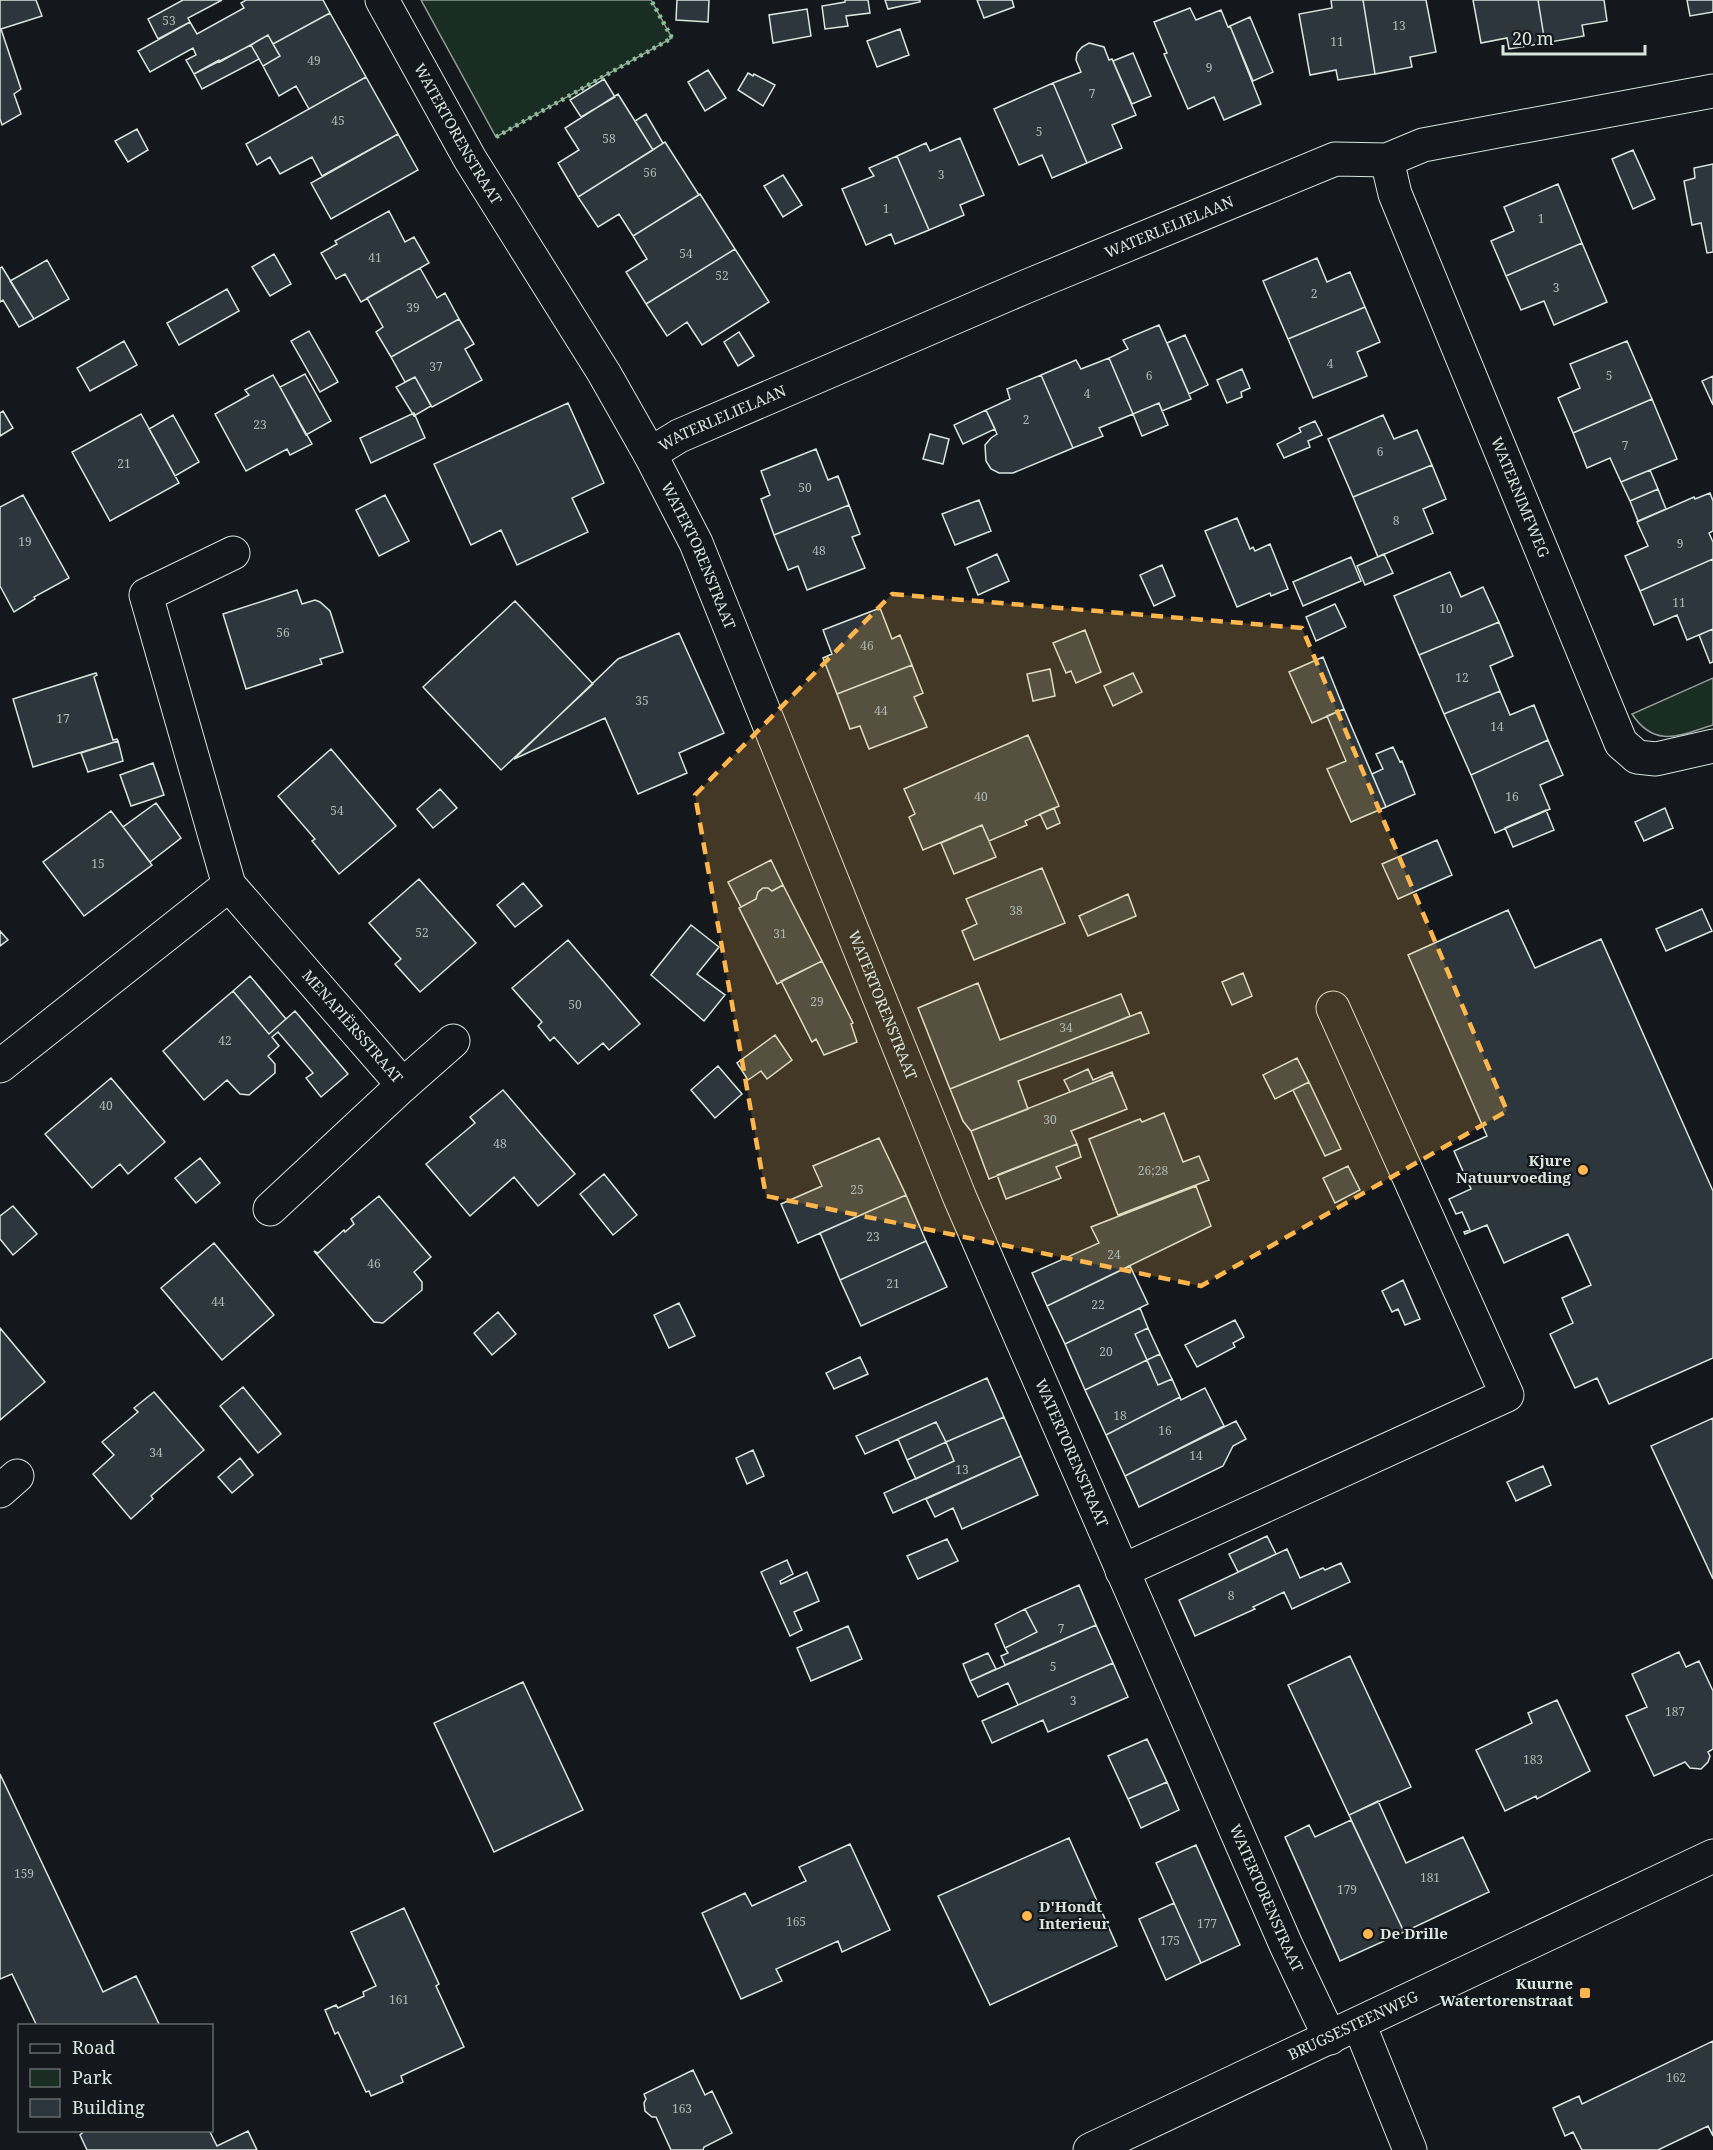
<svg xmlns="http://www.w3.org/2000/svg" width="1713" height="2150" font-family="'Noto Serif',serif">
  <rect width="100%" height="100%" fill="#14181c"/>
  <path fill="#1a2d24" stroke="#939e99" stroke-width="1.5" d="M421 0H651L672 38 496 137Z
    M1713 678V725C1680 735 1655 749 1632 714Z"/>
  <path fill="#2c363c" stroke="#d8e6dc" stroke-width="1.5" d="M0 0H36L42 16 1 29 21 89 14 94 21 114 2 125 0 119Z
    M183 0H222L188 18 190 22 158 39 148 19Z
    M246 0H323L330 13 273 44 268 35 220 62 219 60 194 74 186 60 196 55 193 48 150 72 138 51 190 22 197 34 244 8 241 3Z
    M677 0H709L708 22 676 20Z
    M845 0H868L870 13 846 16 848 26 825 29 822 6 845 2Z
    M885 0H920V2L888 9Z
    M977 0H1012L1014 7 984 18Z
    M1331 0H1363L1375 74 1338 80 1336 70 1310 75 1299 14 1332 8Z
    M1363 0H1426L1436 52 1410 57 1412 67 1375 74Z
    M1473 0H1538L1545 43 1509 49 1507 38 1481 43Z
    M1538 0H1604L1607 21 1582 25 1584 36 1545 43Z
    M1687 0H1713V12L1690 16Z
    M1190 8 1196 20 1221 10 1228 27 1230 26 1261 104 1224 120 1214 97 1188 109 1164 54 1167 53 1154 22Z
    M807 9 811 36 773 43 769 15Z
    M330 13 366 77 309 109 296 86 279 96 263 66 280 56 273 44Z
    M1250 17 1273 72 1253 81 1230 26Z
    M900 29 909 55 877 67 867 41Z
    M268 35 280 56 263 66 251 45Z
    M1089 43 1104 47 1109 60 1112 59 1136 115 1112 125 1122 148 1087 163 1053 83 1081 72 1076 60 1077 53 1082 47Z
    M251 45 259 59 202 89 194 74Z
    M1133 53 1151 96 1132 104 1113 61Z
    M708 70 726 98 705 111 688 82Z
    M748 73 753 76 754 74 775 85 763 106 738 90Z
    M366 77 398 134 322 176 312 157 280 174 270 157 257 165 246 144Z
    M604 79 615 97 581 117 570 100Z
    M1053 83 1087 163 1052 178 1042 155 1019 165 994 109Z
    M618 94 653 150 578 197 558 163 579 150 565 128Z
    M646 114 663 143 653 150 635 121Z
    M137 129 148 150 128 162 115 141Z
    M398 134 418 170 331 219 311 183Z
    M960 138 984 195 960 205 964 215 929 230 897 156 926 143 930 151Z
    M665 142 699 195 633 236 619 214 598 227 578 197Z
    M1633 150 1655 199 1633 209 1612 159Z
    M897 156 929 230 895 244 891 234 866 245 842 189 874 176 869 168Z
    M1713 164V252L1707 253 1701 223 1692 225 1684 181 1695 178 1694 168Z
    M783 175 802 205 783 217 764 186Z
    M1558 184 1582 243 1506 276 1491 241 1514 231 1504 207Z
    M700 194 735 249 646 304 626 272 647 259 633 236Z
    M389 211 405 242 414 237 429 263 361 302 345 274 336 279 321 253 337 244 335 241Z
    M1582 243 1607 302 1554 325 1544 301 1521 310 1506 276Z
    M735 249 769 302 702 345 687 322 667 336 646 304Z
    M274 254 291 284 270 296 252 267Z
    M1317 258 1327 282 1350 272 1365 307 1288 339 1263 281Z
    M47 260 69 299 34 319 10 281Z
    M2 267 34 319 19 327 3 300 0 302V268Z
    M420 268 437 298 445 293 459 319 391 357 376 332 383 327 367 298Z
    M227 289 239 311 179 345 167 323Z
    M1365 307 1380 342 1357 352 1367 376 1313 398 1288 339Z
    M459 319 474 344 465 349 482 380 432 407 415 377 405 382 391 357Z
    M1159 325 1191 399 1162 411 1159 403 1133 414 1109 358 1128 349 1123 340Z
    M309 331 338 382 320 392 291 341Z
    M739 332 754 356 738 366 724 342Z
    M1185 335 1208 385 1189 394 1167 343Z
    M124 341 137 365 90 391 77 368Z
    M1627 341 1652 399 1573 433 1558 398 1580 388 1570 364Z
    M1109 358 1133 414 1099 428 1103 436 1073 448 1041 375 1076 360 1081 369Z
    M1242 369 1250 388 1241 392 1242 397 1227 403 1217 380Z
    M305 374 331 421 306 435 280 387Z
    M273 375 312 444 290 455 287 449 246 471 215 414 249 395 245 390Z
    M1041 375 1073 448 1013 473H999L991 469 986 461 985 445 991 438 997 434 986 410 1010 399 1007 389Z
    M1713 376V405L1702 381Z
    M415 377 431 406 414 416 396 387Z
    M1652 399 1677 459 1621 482 1610 458 1587 468 1573 433Z
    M568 403 604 483 572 498 588 532 517 565 501 530 471 545 434 464Z
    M1159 403 1168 425 1142 436 1133 414Z
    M986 410 995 429 963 444 954 425Z
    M3 411 13 428 0 436V413Z
    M414 413 425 438 371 463 360 438Z
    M141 414 179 483 110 521 72 452Z
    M173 415 199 462 175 476 149 429Z
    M1383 415 1394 439 1417 430 1432 465 1353 497 1328 439Z
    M1315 421 1322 435 1308 441 1310 447 1284 458 1277 444 1301 432 1299 428Z
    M930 434 949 439 943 464 923 459Z
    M816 449 828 480 838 476 849 505 774 535 761 499 770 495 761 471Z
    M1432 465 1446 499 1423 509 1433 533 1378 557 1353 497Z
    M1650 470 1658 489 1630 501 1621 482Z
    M1658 489 1666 509 1638 521 1630 501Z
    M1710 493 1713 501V531L1709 533 1713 542V559L1640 591 1625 556 1648 546 1637 522 1694 497 1695 499Z
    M23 495 69 578 34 597 35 599 14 612 0 586V507Z
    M385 495 409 541 379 556 356 510Z
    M979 500 991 531 955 545 942 514Z
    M849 505 860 534 852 537 865 568 807 590 798 566 788 570 774 535Z
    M1237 518 1250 549 1253 547 1255 551 1270 544 1288 589 1271 596 1270 593 1237 607 1205 531Z
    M997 554 1009 581 978 595 967 568Z
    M1384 554 1393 573 1365 585 1357 566Z
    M1351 557 1361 581 1303 606 1293 582Z
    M1713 559V629L1687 640 1677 615 1654 625 1640 591Z
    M1162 565 1175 596 1154 606 1140 575Z
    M1450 572 1461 597 1483 587 1499 622 1419 655 1394 596Z
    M297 590 302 604 315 600 320 602 330 611 343 652 320 659 322 664 246 689 223 614Z
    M515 601 593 684 501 770 423 687Z
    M1335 604 1346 627 1316 641 1306 617Z
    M880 608 892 639 900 635 912 665 837 694 823 658 832 654 823 630Z
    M1499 622 1513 656 1490 666 1500 691 1444 714 1419 655Z
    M1713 629V662L1710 663 1699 635Z
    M1085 630 1101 672 1076 683 1071 671 1066 673 1053 643Z
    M679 633 724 733 679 753 687 773 638 794 605 718 514 759 618 659Z
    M1323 657 1344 709 1312 723 1289 672Z
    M912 665 923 693 914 697 927 727 869 749 860 726 850 729 837 694Z
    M1050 669 1055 696 1033 701 1027 674Z
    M96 673 97 675 94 677 113 740 117 739 118 741 33 767 13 699Z
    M1133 673 1142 692 1113 706 1104 686Z
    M1500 691 1510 715 1534 705 1548 740 1471 775 1444 714Z
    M1344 709 1386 807 1351 822 1327 769 1346 761 1327 716Z
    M1028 735 1059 806 1025 821 1027 825 989 841 982 825 923 850 909 817 915 814 904 789Z
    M1548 740 1563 775 1540 785 1550 809 1495 833 1471 775Z
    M118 741 123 761 88 772 81 753Z
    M1393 747 1400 762 1402 761 1415 794 1386 807 1372 774 1383 769 1376 754Z
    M331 749 396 826 339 874 312 841 315 839 278 796Z
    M153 763 164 795 131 806 120 775Z
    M440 789 457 808 433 828 417 809Z
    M156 803 181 838 150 862 123 827Z
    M1054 808 1060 823 1047 829 1040 814Z
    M1665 808 1673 828 1644 841 1635 822Z
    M1546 810 1554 830 1513 847 1505 828Z
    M111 811 152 865 84 916 43 862Z
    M982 825 996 857 954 874 941 843Z
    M1437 840 1452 875 1398 899 1382 864Z
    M771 860 783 885 772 891 768 888H763L758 892 756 899 741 907 728 882Z
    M1042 868 1065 923 974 960 962 931 977 924 966 899Z
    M419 879 476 943 420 992 395 964 401 959 369 923Z
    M523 883 542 906 515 927 497 905Z
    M783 885 822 961 777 984 739 908 756 899 758 892 763 888H768L772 891Z
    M1128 894 1136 916 1088 936 1079 916Z
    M1702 909 1712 931 1666 951 1656 929Z
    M1508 910 1535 968 1601 939 1713 1191V1358L1609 1404 1597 1378 1575 1388 1550 1334 1573 1323 1562 1298 1591 1285 1568 1234 1504 1263 1487 1225 1465 1234 1464 1232 1470 1230 1462 1212 1456 1214 1449 1199 1471 1189 1454 1151 1487 1136 1408 955Z
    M691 925 719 947 697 974 725 995 704 1021 651 975Z
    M0 931 8 940 0 946Z
    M568 940 640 1024 609 1050 603 1043 578 1064 554 1037 550 1041 538 1026 542 1022 512 988Z
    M822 961 853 1023 851 1024 857 1042 824 1055 816 1039 812 1042 781 981Z
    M1243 973 1252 996 1232 1005 1222 982Z
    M250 976 286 1019 269 1034 233 991Z
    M978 983 1000 1040 1121 994 1130 1016 950 1089 918 1008Z
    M233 991 269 1034 295 1011 348 1074 321 1097 306 1078 313 1073 278 1032 272 1037 279 1046 268 1056 275 1064V1073L249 1095 240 1094 227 1080 204 1100 163 1051Z
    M1141 1012 1149 1033 1018 1081 1028 1109 971 1131 963 1121 950 1089Z
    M775 1035 792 1060 767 1079 761 1071 748 1080 737 1063Z
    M1297 1058 1309 1082 1275 1099 1263 1075Z
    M718 1066 742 1094 715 1118 691 1090Z
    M1088 1069 1093 1080 1112 1072 1113 1075 1070 1092 1064 1080Z
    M1113 1075 1127 1109 1071 1131 1077 1144 989 1179 971 1131Z
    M111 1078 165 1142 128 1174 120 1164 92 1188 45 1134Z
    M1309 1082 1341 1149 1325 1156 1293 1090Z
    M503 1090 575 1174 538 1206 514 1177 470 1216 426 1164 475 1123 470 1117Z
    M1164 1113 1183 1162 1199 1156 1209 1180 1118 1215 1089 1139 1140 1119 1142 1122Z
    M879 1138 906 1195 798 1243 781 1204 822 1186 813 1166Z
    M1077 1144 1081 1157 1056 1167 1061 1178 1006 1199 997 1175Z
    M200 1158 220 1183 196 1203 175 1178Z
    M1348 1166 1360 1190 1335 1203 1323 1178Z
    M604 1174 637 1215 613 1235 580 1194Z
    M1196 1186 1211 1226 1047 1306 1032 1273 1099 1243 1091 1227Z
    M906 1195 926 1241 840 1280 820 1233Z
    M379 1196 431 1257 414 1272 422 1282V1290L383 1323 374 1322 314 1251 318 1253 344 1230 345 1232 354 1224 351 1219Z
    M13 1206 37 1234 13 1255 0 1239V1216Z
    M926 1241 947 1287 861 1326 840 1280Z
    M214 1243 274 1315 222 1360 161 1288Z
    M1130 1266 1148 1304 1065 1344 1047 1306Z
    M1403 1280 1420 1319 1405 1325 1398 1309 1392 1312 1382 1291Z
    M679 1303 695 1336 669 1348 654 1315Z
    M1140 1308 1148 1328 1135 1334 1147 1360 1085 1390 1065 1344Z
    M498 1312 516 1334 492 1355 474 1333Z
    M1235 1320 1244 1337 1233 1343 1235 1347 1197 1367 1185 1345Z
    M0 1328 45 1382 0 1420Z
    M1148 1328 1160 1354 1147 1360 1135 1334Z
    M1160 1354 1172 1379 1158 1385 1147 1360Z
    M860 1357 868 1374 834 1389 826 1373Z
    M1147 1360 1158 1385 1172 1379 1180 1397 1106 1435 1085 1390Z
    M987 1378 1004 1417 946 1442 936 1422 865 1454 856 1436Z
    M243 1387 281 1434 258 1453 220 1406Z
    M1205 1388 1224 1426 1125 1476 1106 1435 1180 1397 1181 1400Z
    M154 1392 204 1450 151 1496 153 1499 131 1519 93 1474 114 1455 102 1442 138 1412 134 1408Z
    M1004 1417 1021 1456 893 1513 884 1493 954 1461 946 1442Z
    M1713 1418V1579L1651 1446Z
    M1236 1421 1246 1439 1233 1446 1223 1466 1139 1507 1125 1476Z
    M936 1422 946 1442 907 1460 898 1439Z
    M946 1442 954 1461 916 1479 907 1460Z
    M753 1450 764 1476 747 1484 736 1458Z
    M1021 1456 1038 1495 962 1529 953 1508 935 1517 926 1499Z
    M240 1458 253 1475 232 1493 218 1477Z
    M1543 1466 1551 1485 1516 1501 1507 1482Z
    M1267 1536 1276 1554 1238 1572 1229 1554Z
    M947 1539 958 1561 918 1579 907 1556Z
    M1287 1549 1300 1578 1323 1568 1325 1570 1341 1563 1350 1582 1292 1609 1284 1592 1253 1607 1255 1609 1195 1636 1179 1600Z
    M787 1560 793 1574 780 1581 781 1584 807 1572 819 1601 794 1612 802 1630 790 1636 761 1572Z
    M1079 1585 1096 1625 1005 1665 1001 1656 1008 1653 1005 1648 1037 1632 1025 1609Z
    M1025 1609 1037 1632 1005 1648 995 1624Z
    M1096 1625 1113 1663 1018 1705 1008 1683 978 1697 970 1681Z
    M848 1626 862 1659 811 1681 797 1648Z
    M1679 1652 1686 1667 1699 1661 1713 1691V1749L1708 1752 1710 1756 1708 1762 1701 1769 1690 1768 1685 1762 1654 1776 1626 1716 1647 1707 1632 1674Z
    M988 1653 996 1669 970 1681 963 1664Z
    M1350 1656 1411 1787 1349 1815 1288 1685Z
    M1113 1663 1128 1697 1048 1732 1043 1720 992 1743 982 1721Z
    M523 1682 583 1810 494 1852 434 1723Z
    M1557 1700 1590 1771 1537 1799 1536 1796 1505 1811 1476 1750 1532 1723 1528 1713Z
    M1147 1739 1167 1782 1128 1799 1108 1756Z
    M0 1774 103 1992 136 1976 160 2026H37L12 1974 0 1979Z
    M1167 1782 1179 1810 1141 1828 1128 1799Z
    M1378 1801 1406 1863 1463 1837 1489 1892 1404 1932 1349 1815Z
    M1351 1820 1404 1932 1340 1961 1285 1837 1309 1825 1315 1837Z
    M1069 1838 1117 1946 990 2005 938 1896Z
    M850 1844 890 1930 842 1952 838 1941 776 1969 782 1981 741 1999 702 1913 745 1893 752 1906 806 1881 799 1867Z
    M1196 1845 1240 1945 1201 1963 1156 1863Z
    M1174 1903 1201 1963 1166 1980 1139 1919Z
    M404 1908 439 1984 436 1986 464 2047 401 2076 403 2082 371 2096 369 2091 366 2092 338 2032 335 2034 325 2010 336 2005 338 2008 364 1996 363 1992 376 1986 351 1932Z
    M1713 2041V2136L1708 2126 1658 2150H1582L1573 2132 1565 2136 1553 2108 1579 2096 1582 2104Z
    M693 2070 705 2095 712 2091 732 2133 704 2147 703 2150H671L656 2117H652L645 2111 644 2103 646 2099 644 2094Z
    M85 2130H209L217 2146 248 2131 257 2150H87L80 2135Z"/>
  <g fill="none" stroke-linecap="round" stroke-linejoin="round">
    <defs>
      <g id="minor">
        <path id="s1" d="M382 0 470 159 604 373 650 454 696 543 960 1198 1286 1945 1330 2038"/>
        <path id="s2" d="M1387 160 1395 194 1621 743 1637 757 1656 759 1713 746"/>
        <path id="s3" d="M650 454 679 436 1025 287 1335 159 1387 160 1423 145 1713 91"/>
        <path id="s4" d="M233 553 146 595 229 885 403 1085 270 1209"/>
        <path d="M0 1066 229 885"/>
        <path d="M403 1085 453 1041"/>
        <path d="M0 1491 17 1476"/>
        <path d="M1122 1571 1507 1395 1333 1008"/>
        <path d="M1359 2024 1410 2150"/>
      </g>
      <g id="major">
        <path id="s5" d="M1090 2150 1713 1856"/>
      </g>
    </defs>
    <use href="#minor" stroke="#d8e6dc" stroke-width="35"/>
    <use href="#major" stroke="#d8e6dc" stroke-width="35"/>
    <use href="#minor" stroke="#14181c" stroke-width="33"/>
    <use href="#major" stroke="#14181c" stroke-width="33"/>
    <path stroke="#8ac095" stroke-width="4.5" stroke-dasharray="3 4.5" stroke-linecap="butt" d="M496 137 672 38 651 0"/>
  </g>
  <path fill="#ffb74d" fill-opacity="0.2" stroke="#ffb74d" stroke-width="4.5" stroke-dasharray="12 8" stroke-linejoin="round" d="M892 594 1302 628 1507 1111 1201 1286 766 1196 695 795Z"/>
  <g fill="#ffb74d" stroke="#14181c" stroke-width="2">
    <circle cx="1583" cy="1170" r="6"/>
    <circle cx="1027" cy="1916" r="6"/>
    <circle cx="1368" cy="1934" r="6"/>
    <rect x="1579" y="1987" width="12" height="12" rx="3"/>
  </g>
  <g text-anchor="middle" stroke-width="4.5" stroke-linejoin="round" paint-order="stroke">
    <g font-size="12" fill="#adbab4">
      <text x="169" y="25">53</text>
      <text x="1399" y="30">13</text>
      <text x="1337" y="46">11</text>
      <text x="314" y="65">49</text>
      <text x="1209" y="72">9</text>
      <text x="1092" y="98">7</text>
      <text x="338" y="125">45</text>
      <text x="1039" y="136">5</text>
      <text x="609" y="143">58</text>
      <text x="650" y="177">56</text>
      <text x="941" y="179">3</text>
      <text x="886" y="213">1</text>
      <text x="1541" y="223">1</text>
      <text x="686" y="258">54</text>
      <text x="375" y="262">41</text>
      <text x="722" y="280">52</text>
      <text x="1556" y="292">3</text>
      <text x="1314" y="298">2</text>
      <text x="413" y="312">39</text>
      <text x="1330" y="368">4</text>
      <text x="436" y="371">37</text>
      <text x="1149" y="380">6</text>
      <text x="1609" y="380">5</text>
      <text x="1087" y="398">4</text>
      <text x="1026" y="424">2</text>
      <text x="260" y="429">23</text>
      <text x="1625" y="450">7</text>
      <text x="1380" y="456">6</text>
      <text x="124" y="468">21</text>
      <text x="805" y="492">50</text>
      <text x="1396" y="525">8</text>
      <text x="25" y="546">19</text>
      <text x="1680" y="548">9</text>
      <text x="819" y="555">48</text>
      <text x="1679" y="607">11</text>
      <text x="1446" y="613">10</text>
      <text x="283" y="637">56</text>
      <text x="867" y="650">46</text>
      <text x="1462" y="682">12</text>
      <text x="642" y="705">35</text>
      <text x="881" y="715">44</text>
      <text x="63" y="723">17</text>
      <text x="1497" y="731">14</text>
      <text x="981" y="801">40</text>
      <text x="1512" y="801">16</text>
      <text x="337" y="815">54</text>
      <text x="98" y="868">15</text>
      <text x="1016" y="915">38</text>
      <text x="422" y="937">52</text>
      <text x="780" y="938">31</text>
      <text x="817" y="1006">29</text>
      <text x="575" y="1009">50</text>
      <text x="1066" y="1032">34</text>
      <text x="225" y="1045">42</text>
      <text x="106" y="1110">40</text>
      <text x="1050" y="1124">30</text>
      <text x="500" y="1148">48</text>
      <text x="1153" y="1175">26;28</text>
      <text x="857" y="1194">25</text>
      <text x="873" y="1241">23</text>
      <text x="1114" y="1259">24</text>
      <text x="374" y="1268">46</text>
      <text x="893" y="1288">21</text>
      <text x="218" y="1306">44</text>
      <text x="1098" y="1309">22</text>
      <text x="1106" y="1356">20</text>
      <text x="1120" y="1420">18</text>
      <text x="1165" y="1435">16</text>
      <text x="156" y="1457">34</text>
      <text x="1196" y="1460">14</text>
      <text x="962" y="1474">13</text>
      <text x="1231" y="1600">8</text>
      <text x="1061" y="1633">7</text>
      <text x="1053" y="1671">5</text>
      <text x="1073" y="1705">3</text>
      <text x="1675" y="1716">187</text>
      <text x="1533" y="1764">183</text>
      <text x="24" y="1878">159</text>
      <text x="1430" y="1882">181</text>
      <text x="1347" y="1894">179</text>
      <text x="796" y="1926">165</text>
      <text x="1207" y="1928">177</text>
      <text x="1170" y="1945">175</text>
      <text x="399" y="2004">161</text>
      <text x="1676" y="2082">162</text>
      <text x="682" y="2113">163</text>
    </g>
    <g font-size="15" fill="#d8e6dc" stroke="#14181c">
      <text dy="5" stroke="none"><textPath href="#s1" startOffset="154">WATERTORENSTRAAT</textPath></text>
      <text dy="5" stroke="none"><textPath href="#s3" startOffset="567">WATERLELIELAAN</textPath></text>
      <text dy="5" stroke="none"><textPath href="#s3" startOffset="81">WATERLELIELAAN</textPath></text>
      <text dy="5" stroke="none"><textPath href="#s2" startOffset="363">WATERNIMFWEG</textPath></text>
      <text dy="5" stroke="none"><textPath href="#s1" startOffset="640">WATERTORENSTRAAT</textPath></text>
      <text dy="5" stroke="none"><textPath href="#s1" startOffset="1126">WATERTORENSTRAAT</textPath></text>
      <text dy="5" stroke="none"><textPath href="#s4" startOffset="586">MENAPIËRSSTRAAT</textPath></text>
      <text dy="5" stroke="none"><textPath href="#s1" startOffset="1612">WATERTORENSTRAAT</textPath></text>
      <text dy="5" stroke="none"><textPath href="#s1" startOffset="2098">WATERTORENSTRAAT</textPath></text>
      <text dy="5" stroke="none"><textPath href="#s5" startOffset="291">BRUGSESTEENWEG</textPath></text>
    </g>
    <g font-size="15" font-weight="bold" fill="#d8e6dc" stroke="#14181c" text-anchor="end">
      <text x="1571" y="1166">Kjure<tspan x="1571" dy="17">Natuurvoeding</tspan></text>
      <text x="1039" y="1912" text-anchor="start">D'Hondt<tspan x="1039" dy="17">Interieur</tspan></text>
      <text x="1380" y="1939" text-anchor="start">De Drille</text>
      <text x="1573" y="1989">Kuurne<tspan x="1573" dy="17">Watertorenstraat</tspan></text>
    </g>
  </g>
  <rect x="18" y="2024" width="195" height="108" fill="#14181c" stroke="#626a69" stroke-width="1.5"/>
  <rect x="30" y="2044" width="30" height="9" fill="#14181c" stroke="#626a69" stroke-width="1.5"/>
  <text x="72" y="2054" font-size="18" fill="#d8e6dc">Road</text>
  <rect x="30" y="2069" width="30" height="18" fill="#1a2d24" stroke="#626a69" stroke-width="1.5"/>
  <text x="72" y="2084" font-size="18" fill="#d8e6dc">Park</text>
  <rect x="30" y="2099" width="30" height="18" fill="#2c363c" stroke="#626a69" stroke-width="1.5"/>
  <text x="72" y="2114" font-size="18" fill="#d8e6dc">Building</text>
  <path d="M1503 45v9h142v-9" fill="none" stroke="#d8e6dc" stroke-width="3"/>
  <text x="1512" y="45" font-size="18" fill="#d8e6dc" stroke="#14181c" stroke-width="4.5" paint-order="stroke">20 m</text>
</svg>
